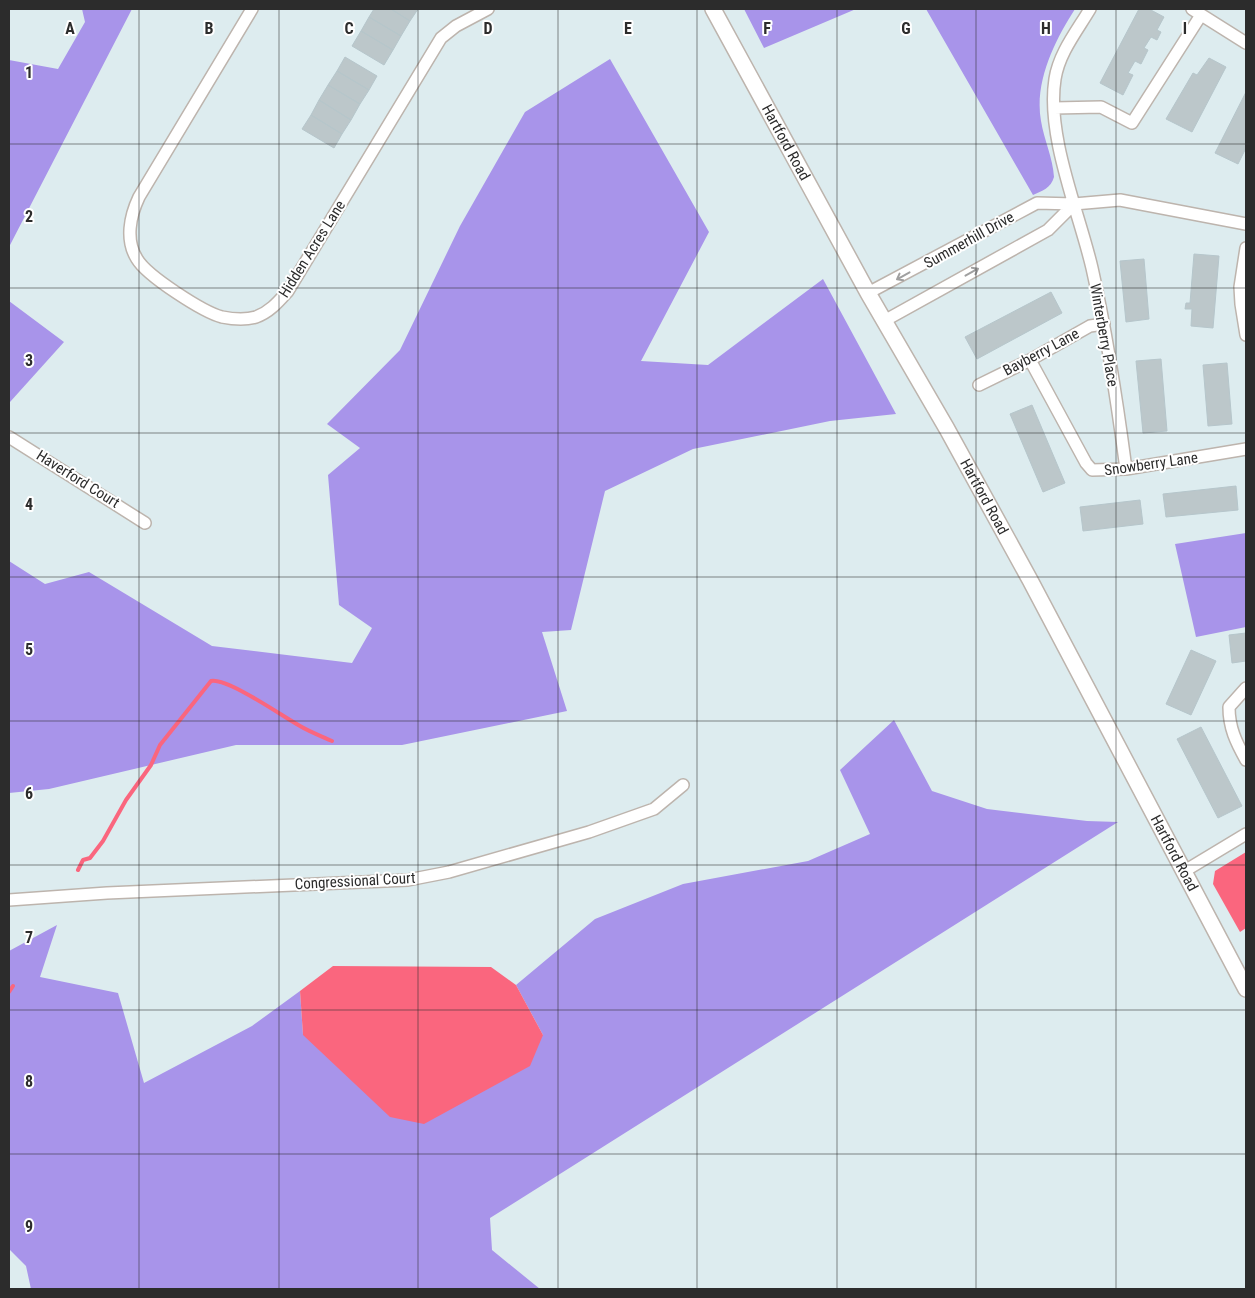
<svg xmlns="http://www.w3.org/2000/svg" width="1255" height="1298" font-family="'Roboto Condensed',sans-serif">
  <rect width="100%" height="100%" fill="#ddecef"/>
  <path fill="#a894ea" d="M82 9H132L9 247V60L58 69 85 22Z
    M744 9H856L764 48Z
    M926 9H1075C1055 40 1034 82 1041 121 1044 140 1053 158 1054 177 1051 188 1042 191 1033 195Z
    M610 59 709 232 641 361 708 365 823 279 896 414 830 421 693 449 605 491 571 630 542 632 567 711 402 745H236L49 789 9 793V561L45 584 89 572 212 646 352 663 372 628 339 605 328 475 360 448 327 424 400 350 460 226 525 112Z
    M9 301 64 342 10 402 9 401Z
    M1246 533V627L1196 637 1175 544Z
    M894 720 932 791 987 809 1087 821 1118 822 490 1218 492 1250 540 1289H31L26 1266 9 1249V951L57 925 40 977 118 993 144 1083 252 1026 300 991 303 1035H543L516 985 595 919 683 884 808 861 870 834 840 770Z"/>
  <path fill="#fa667e" d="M1246 852V928L1240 932 1213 884 1215 871Z
    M333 966 491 967 516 985 543 1035 530 1066 424 1124 390 1117 303 1035 300 991Z"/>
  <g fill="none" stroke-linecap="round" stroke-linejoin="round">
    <path stroke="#fa667e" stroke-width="4" d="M78 870 83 860 90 858 103 841 126 800 151 765 160 745 211 681C228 678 282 716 300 726 310 732 321 736 332 741
      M9 992 13 986"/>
  </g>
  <path fill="#bcc7ca" stroke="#b6c6cb" d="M374 9H391L410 21 401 36 369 17Z
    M391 9H418L410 21Z
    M1139 9H1149L1164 17 1157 30 1161 32 1157 40 1151 37 1144 48 1148 50 1141 64 1135 61 1128 73 1133 75 1123 95 1100 83Z
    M369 17 401 36 393 50 361 31Z
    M361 31 393 50 384 65 352 46Z
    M345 57 377 76 369 90 337 71Z
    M1209 58 1226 67 1192 132 1166 119 1193 73 1197 75Z
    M337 71 369 90 360 104 328 85Z
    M328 85 360 104 351 120 319 100Z
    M1246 92V148L1238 164 1215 153Z
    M319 100 351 120 342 134 311 115Z
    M311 115 342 134 334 148 302 129Z
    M1194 254 1219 256 1213 328 1191 326 1192 309H1185L1186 303H1190Z
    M1144 259 1149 319 1126 322 1120 261Z
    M1051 292 1062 313 977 359 965 337Z
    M1161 359 1167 431 1143 433 1136 361Z
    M1227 363 1232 424 1208 426 1203 365Z
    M1032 405 1065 483 1043 492 1010 414Z
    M1236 486 1238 510 1166 517 1163 494Z
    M1140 500 1143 524 1083 531 1080 507Z
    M1246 633V661L1232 663 1229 635Z
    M1191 650 1216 661 1191 715 1166 704Z
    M1201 727 1242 806 1218 818 1177 739Z"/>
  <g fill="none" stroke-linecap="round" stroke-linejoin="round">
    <defs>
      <path id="street" d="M252 9 139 197C130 216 125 240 137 259 147 276 203 312 222 317 232 319 246 320 256 317 270 312 279 301 288 291L441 38 456 26 488 9
        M1090 9C1077 31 1059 53 1055 79 1046 136 1079 212 1092 268 1107 334 1117 401 1126 469
        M1192 9 1246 43
        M1054 108 1101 107 1132 123 1201 15
        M1246 248 1240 287 1241 304 1246 335
        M868 293 1037 203 1074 204 1120 200 1246 224
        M884 321 1048 230 1074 204
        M1030 360 1086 463 1092 470 1126 469 1246 449
        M979 385 1030 360 1090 326 1104 324
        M9 437 145 523
        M1246 688 1229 707C1229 728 1236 742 1246 760
        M1183 872 1246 834
        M9 900 107 893 408 880 449 872 589 832 654 809 683 785"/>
      <g id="secondary">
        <path id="s1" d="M713 9 868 293 947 429 1030 580 1246 989"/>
      </g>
    </defs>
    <use href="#street" stroke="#bdb4ad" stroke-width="14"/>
    <use href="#secondary" stroke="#bdb4ad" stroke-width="18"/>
    <use href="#street" stroke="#fff" stroke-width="11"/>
    <use href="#secondary" stroke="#fff" stroke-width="15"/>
  </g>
  <defs><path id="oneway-shaft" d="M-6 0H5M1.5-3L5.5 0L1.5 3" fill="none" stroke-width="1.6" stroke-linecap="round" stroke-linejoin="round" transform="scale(1.25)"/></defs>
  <g stroke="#a0a0a0">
    <use href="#oneway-shaft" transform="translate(972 272) rotate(-29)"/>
    <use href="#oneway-shaft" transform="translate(903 276) rotate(151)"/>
  </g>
  <path fill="none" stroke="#2c2c2c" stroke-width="1" stroke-opacity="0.55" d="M139 9V1289M279 9V1289M418 9V1289M558 9V1289M697 9V1289M837 9V1289M976 9V1289M1116 9V1289M9 144H1246M9 288H1246M9 433H1246M9 577H1246M9 721H1246M9 865H1246M9 1010H1246M9 1154H1246"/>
  <g text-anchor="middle" stroke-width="4" stroke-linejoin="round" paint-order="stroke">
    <g font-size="15" fill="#2c2c2c" stroke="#fff">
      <text dy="5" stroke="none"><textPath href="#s1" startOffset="152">Hartford Road</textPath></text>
      <text transform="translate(969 240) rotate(-29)" y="5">Summerhill Drive</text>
      <text transform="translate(312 249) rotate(-58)" y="5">Hidden Acres Lane</text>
      <text transform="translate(1104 335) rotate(80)" y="5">Winterberry Place</text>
      <text transform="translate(1041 352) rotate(-28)" y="5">Bayberry Lane</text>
      <text transform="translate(1151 464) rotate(-8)" y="5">Snowberry Lane</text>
      <text transform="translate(78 479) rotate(32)" y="5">Haverford Court</text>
      <text dy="5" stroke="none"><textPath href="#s1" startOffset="558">Hartford Road</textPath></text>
      <text dy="5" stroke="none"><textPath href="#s1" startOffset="962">Hartford Road</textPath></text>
      <text transform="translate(355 881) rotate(-3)" y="5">Congressional Court</text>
    </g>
  </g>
  <g font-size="16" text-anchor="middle" font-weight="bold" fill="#2c2c2c" stroke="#fff" stroke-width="4" stroke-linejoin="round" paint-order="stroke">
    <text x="70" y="34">A</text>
    <text x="209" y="34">B</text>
    <text x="349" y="34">C</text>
    <text x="488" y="34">D</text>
    <text x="628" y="34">E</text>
    <text x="767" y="34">F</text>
    <text x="906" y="34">G</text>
    <text x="1046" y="34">H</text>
    <text x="1185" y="34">I</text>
    <text x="29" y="78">1</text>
    <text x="29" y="222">2</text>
    <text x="29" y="366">3</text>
    <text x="29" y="510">4</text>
    <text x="29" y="655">5</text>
    <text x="29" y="799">6</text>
    <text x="29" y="943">7</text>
    <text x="29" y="1087">8</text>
    <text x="29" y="1232">9</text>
  </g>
  <rect width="1255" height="1298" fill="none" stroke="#2c2c2c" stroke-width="20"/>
</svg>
